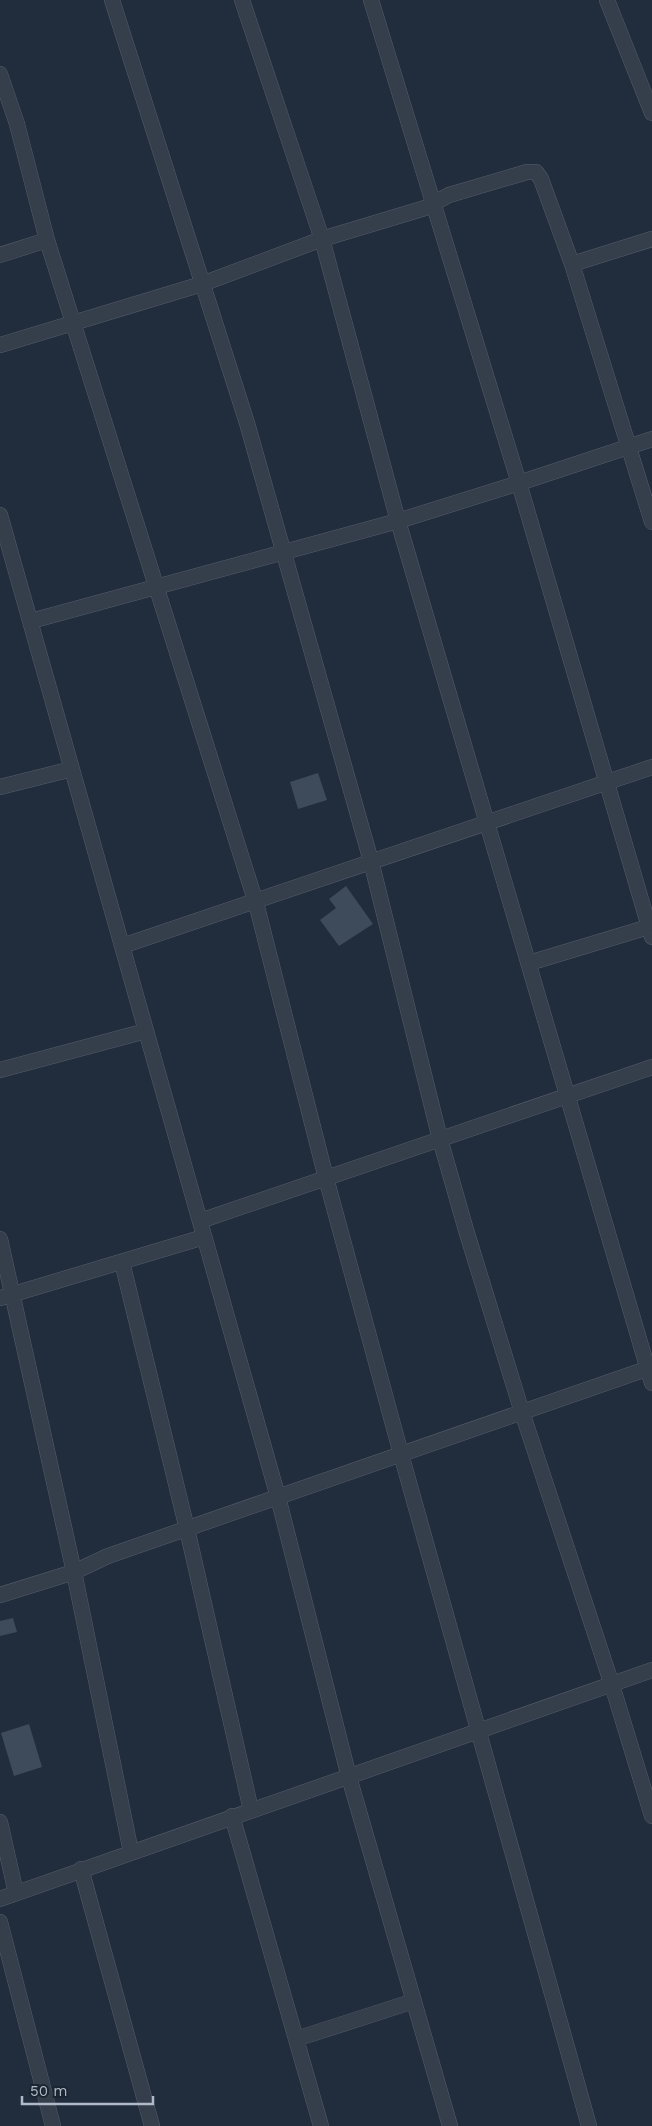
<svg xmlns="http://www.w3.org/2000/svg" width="652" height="2126" font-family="'Work Sans',sans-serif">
  <rect width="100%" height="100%" fill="#212d3c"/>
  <path fill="#3d4b5b" d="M318 773 327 800 298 809 290 782Z
    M346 886 373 924 339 946 320 920 336 908 329 899Z
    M13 1618 17 1632 0 1636V1621Z
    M29 1724 42 1767 14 1776 1 1733Z"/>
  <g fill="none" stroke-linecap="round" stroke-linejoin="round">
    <defs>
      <path id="street" d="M112 0 247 423 371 861 440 1139 466 1230 522 1412 612 1685 652 1816
        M242 0 322 239 398 521 652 1383
        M371 0 519 483 652 937
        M607 0 652 113
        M0 74 17 124 47 240 256 903 326 1178 401 1454 589 2126
        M0 255 47 240
        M572 264 652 239
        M0 345 202 284 322 239 425 208 449 195 527 172H536L541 179 572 264 652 522
        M0 515 278 1497 349 1777 450 2126
        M31 621 398 521 519 483 652 439
        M0 787 72 769
        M122 946 652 767
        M529 963 652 926
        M0 1070 146 1031
        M200 1221 652 1067
        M0 1239 74 1572 131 1852
        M122 1262 187 1529 251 1810
        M0 1298 204 1237
        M0 1595 74 1572 108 1556 652 1367
        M232 1816 321 2126
        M0 1822 16 1893
        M81 1869 152 2126
        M0 1899 652 1670
        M0 1922 53 2126
        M296 2039 414 2001"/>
    </defs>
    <use href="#street" stroke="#545c6a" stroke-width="16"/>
    <use href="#street" stroke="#353f4c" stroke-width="15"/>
  </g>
  <path d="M22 2096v8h131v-8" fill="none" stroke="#b1b9c8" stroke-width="2.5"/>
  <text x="30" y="2096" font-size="15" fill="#b1b9c8" stroke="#1b2431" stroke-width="4" paint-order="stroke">50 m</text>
</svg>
